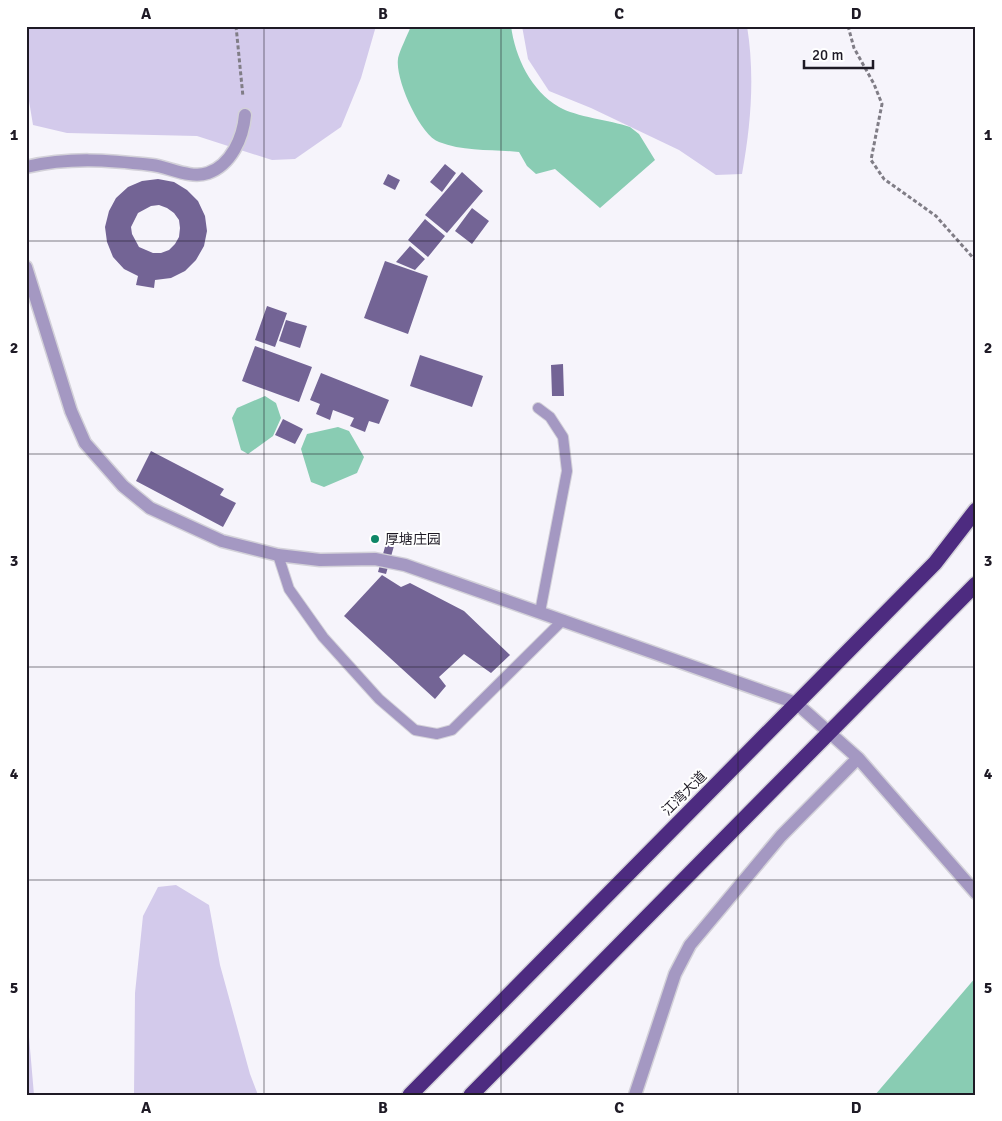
<svg xmlns="http://www.w3.org/2000/svg" width="1002" height="1121" font-family="Signika,'Noto Sans SC',sans-serif">
  <rect width="100%" height="100%" fill="#f6f4fb"/>
  <path fill="#d3caeb" d="M26 26H376L361 78 341 127 295 159 272 160 197 136 67 133 33 125 27 89Z
    M522 26H747C755 75 751 125 742 174L716 175 679 150 591 108 549 91 528 59Z
    M176 885 209 905 220 965 250 1074 258 1095H134L135 993 143 916 158 887Z
    M26 1002 34 1095H26Z"/>
  <path fill="#89ccb3" d="M411 26H511C515 57 531 91 559 107 576 117 610 120 630 127L639 134 655 160 600 208 555 169 536 174 527 166 519 152C493 149 464 152 439 142 420 135 395 79 398 59 399 52 408 34 411 26Z
    M265 396 276 403 281 418 273 436 248 454 241 450 232 418 237 408Z
    M338 427 349 431 364 457 357 473 324 487 311 482 301 449 307 434Z
    M976 977V1095H875Z"/>
  <path fill="#736495" fill-rule="evenodd" d="M445 164 456 173 442 192 430 182Z
    M462 172 483 191 447 233 425 215Z
    M388 174 400 180 395 190 383 184Z
    M158 179 174 182 187 190 198 201 205 216 207 231 204 246 196 260 185 271 171 278 155 280 154 288 136 285 138 276 124 269 113 257 107 242 105 227 109 211 116 198 128 187 142 181ZM159 205 167 208 174 213 179 220 180 228 179 237 175 244 169 250 161 253H153L139 247 132 234 131 227 138 213 151 206Z
    M472 208 489 221 472 244 455 231Z
    M425 219 445 236 428 257 408 240Z
    M410 246 425 259 415 270 396 262Z
    M385 261 428 276 408 334 364 318Z
    M267 306 287 313 275 347 255 340Z
    M286 320 307 326 300 348 279 341Z
    M255 346 312 367 299 402 242 381Z
    M420 355 483 376 472 407 410 386Z
    M563 364 564 396H552L551 365Z
    M321 373 389 400 379 424 369 421 365 432 350 426 354 418 333 410 330 420 316 414 320 404 310 400Z
    M283 419 303 429 295 444 275 435Z
    M151 451 224 489 220 495 236 503 223 527 136 481Z
    M388 536 396 539 386 574 378 572Z
    M382 575 401 587 410 583 464 611 510 655 491 673 464 654 439 677 446 686 435 699 344 616Z"/>
  <g fill="none" stroke-linecap="round" stroke-linejoin="round">
    <defs>
      <path id="lane" d="M538 408 550 417 563 437 567 471 540 612
        M278 555 289 589 323 637 379 699 415 730 437 734 452 730 563 620"/>
      <path id="street" d="M26 167C70 157 108 160 152 165 169 167 190 179 208 173 231 165 243 138 245 115
        M26 267 71 411 85 443 123 486 150 508 222 541 278 555 320 560 375 559 405 565 796 703 858 758 976 893
        M635 1095 675 974 690 945 781 836 858 758"/>
      <path id="highway" d="M410 1095 935 563 976 510
        M471 1095 976 584"/>
    </defs>
    <use href="#lane" stroke="#d3d1d9" stroke-width="12"/>
    <use href="#street" stroke="#d3d1d9" stroke-width="15"/>
    <use href="#highway" stroke="#d3d1d9" stroke-width="18"/>
    <path stroke="#807d86" stroke-width="3" stroke-dasharray="4 2.5" stroke-linecap="butt" d="M236 26 243 97
      M848 26 854 48 874 84 882 104 871 160 884 179 936 216 976 261"/>
    <use href="#lane" stroke="#a498c2" stroke-width="10"/>
    <use href="#street" stroke="#a498c2" stroke-width="12"/>
    <use href="#highway" stroke="#4d2b80" stroke-width="15"/>
  </g>
  <path fill="none" stroke="#1e1a25" stroke-width="1" stroke-opacity="0.55" d="M264 26V1095M501 26V1095M738 26V1095M26 241H976M26 454H976M26 667H976M26 880H976"/>
  <circle fill="#0e8667" stroke="#fff" stroke-width="2" cx="375" cy="539" r="5"/>
  <g text-anchor="middle" stroke-width="4" stroke-linejoin="round" paint-order="stroke">
    <g font-size="14" fill="#1e1a25" stroke="#fff" text-anchor="start">
      <text x="385" y="544">厚塘庄园</text>
    </g>
    <g font-size="14" fill="#1e1a25" stroke="#fff">
      <text transform="translate(684 793) rotate(-45)" y="5">江湾大道</text>
    </g>
  </g>
  <rect width="1002" height="1121" fill="none" stroke="#ffffff" stroke-width="55"/>
  <path d="M804 60v8h69v-8" fill="none" stroke="#1e1a25" stroke-width="2.5"/>
  <text x="812" y="60" font-size="15" fill="#1e1a25" stroke="#ffffff" stroke-width="4" paint-order="stroke">20 m</text>
  <rect x="28" y="28" width="946" height="1066" fill="none" stroke="#1e1a25" stroke-width="2"/>
  <g font-size="16" text-anchor="middle" font-weight="bold" fill="#1e1a25">
    <text x="146" y="19">A</text>
    <text x="383" y="19">B</text>
    <text x="619" y="19">C</text>
    <text x="856" y="19">D</text>
    <text x="14" y="140">1</text>
    <text x="988" y="140">1</text>
    <text x="14" y="353">2</text>
    <text x="988" y="353">2</text>
    <text x="14" y="566">3</text>
    <text x="988" y="566">3</text>
    <text x="14" y="779">4</text>
    <text x="988" y="779">4</text>
    <text x="14" y="993">5</text>
    <text x="988" y="993">5</text>
    <text x="146" y="1113">A</text>
    <text x="383" y="1113">B</text>
    <text x="619" y="1113">C</text>
    <text x="856" y="1113">D</text>
  </g>
</svg>
